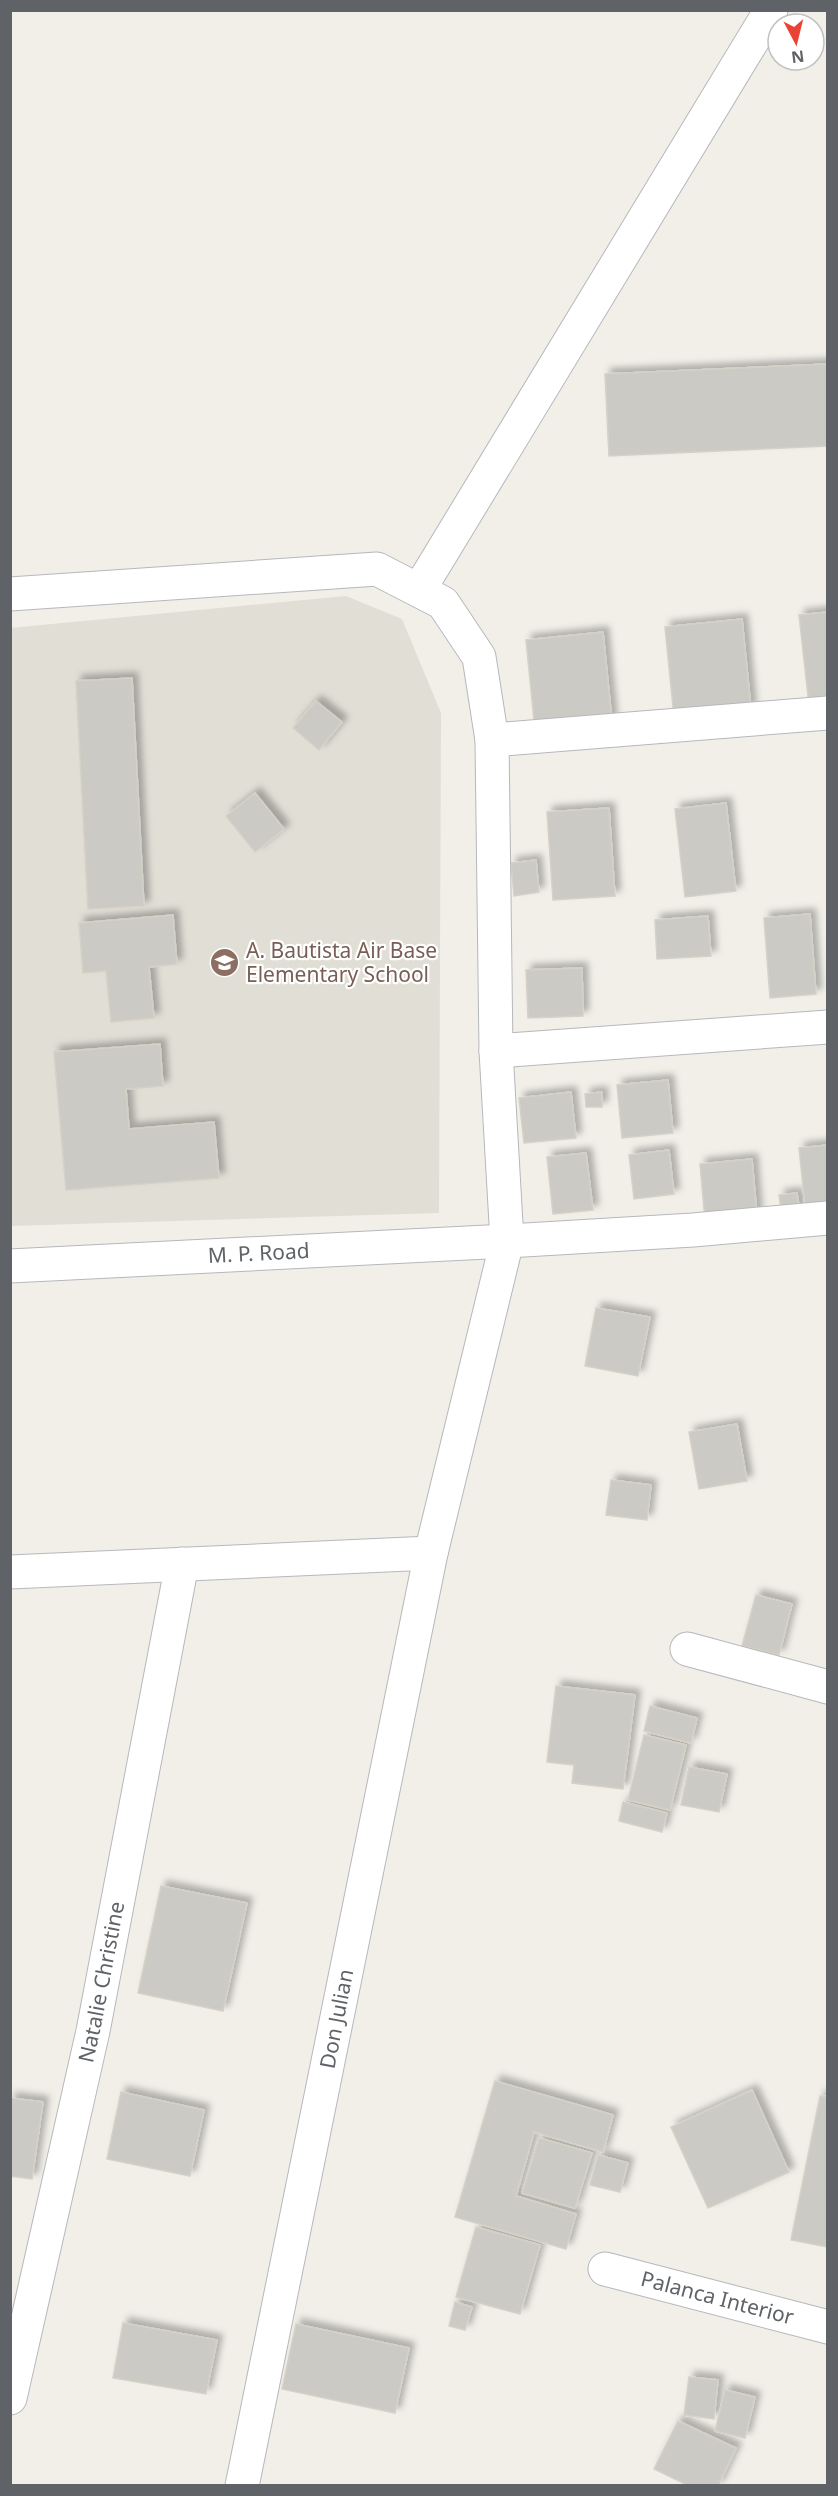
<svg xmlns="http://www.w3.org/2000/svg" width="838" height="2496" font-family="'Noto Sans',sans-serif">
  <defs>
    <filter id="shadow"><feDropShadow dx="5.5" dy="-5.5" stdDeviation="3" flood-color="#0004"/></filter>
  </defs>
  <rect width="100%" height="100%" fill="#f1efe8"/>
  <path fill="#e1ded6" d="M346 596 402 619 441 713 439 1213 11 1226 10 628Z"/>
  <path fill="#cccac5" stroke="#d6d1c6" stroke-width="1.5" filter="url(#shadow)" d="M828 364V446L609 456 605 374Z
    M828 612V703L809 705 799 615Z
    M742 619 751 709 674 717 665 627Z
    M603 632 612 722 535 730 526 640Z
    M132 678 144 906 88 909 76 681Z
    M316 701 342 722 319 750 293 728Z
    M255 793 284 829 255 852 226 816Z
    M726 803 736 891 685 897 675 809Z
    M609 808 615 896 553 900 547 812Z
    M536 860 539 892 514 896 511 863Z
    M810 914 816 994 770 998 764 918Z
    M173 915 177 964 149 967 154 1018 111 1022 106 971 83 973 79 923Z
    M708 916 711 956 657 959 655 920Z
    M582 968 583 1016 528 1018 526 970Z
    M160 1044 163 1086 126 1089 129 1129 214 1122 219 1178 66 1190 54 1052Z
    M668 1080 673 1133 622 1138 617 1085Z
    M571 1092 576 1138 524 1143 519 1098Z
    M602 1092V1107H586L585 1094Z
    M828 1145V1204L805 1206 799 1148Z
    M669 1150 674 1194 634 1199 629 1155Z
    M586 1153 593 1210 553 1214 547 1157Z
    M752 1159 757 1216 705 1220 700 1164Z
    M797 1193 800 1213 782 1216 779 1195Z
    M596 1308 650 1317 638 1376 585 1366Z
    M737 1424 747 1481 699 1489 689 1432Z
    M611 1480 651 1485 647 1520 606 1515Z
    M756 1595 792 1604 779 1655 742 1646Z
    M556 1686 635 1695 623 1789 572 1783 574 1765 547 1762Z
    M650 1706 697 1718 691 1743 644 1731Z
    M644 1735 686 1745 670 1810 628 1800Z
    M689 1767 727 1774 719 1812 681 1805Z
    M623 1802 667 1813 662 1832 619 1821Z
    M161 1886 247 1903 223 2011 138 1993Z
    M495 2081 613 2115 603 2152 534 2132 516 2196 576 2214 566 2249 455 2217Z
    M752 2090 789 2172 708 2208 671 2127Z
    M121 2092 204 2110 190 2176 107 2159Z
    M820 2096 828 2097V2247L791 2240Z
    M10 2098 43 2102 32 2179 10 2176Z
    M539 2138 592 2153 575 2208 522 2193Z
    M598 2155 628 2163 620 2192 590 2185Z
    M476 2227 540 2245 520 2314 456 2297Z
    M455 2302 472 2307 465 2330 449 2326Z
    M123 2323 217 2340 206 2394 113 2378Z
    M296 2324 409 2348 395 2413 282 2389Z
    M689 2377 718 2380 714 2419 684 2415Z
    M725 2390 755 2397 745 2438 715 2431Z
    M678 2421 736 2448 718 2486H689L654 2469Z"/>
  <g fill="none" stroke-linecap="round" stroke-linejoin="round">
    <defs>
      <g id="minor">
        <path d="M419 590 771 10"/>
        <path d="M10 594 377 569 443 603 479 657 492 740 496 1051 507 1241 693 1230 828 1218"/>
        <path d="M492 740 828 713"/>
        <path d="M496 1051 828 1027"/>
        <path id="s1" d="M10 1266 507 1241 431 1553 242 2486"/>
        <path d="M10 1572 431 1553"/>
        <path d="M687 1649 828 1687"/>
        <path id="s2" d="M605 2269 828 2327"/>
        <path id="s3" d="M10 2398 93 2031 182 1564"/>
      </g>
    </defs>
    <use href="#minor" stroke="#b5b8bc" stroke-width="35"/>
    <use href="#minor" stroke="#fff" stroke-width="33"/>
  </g>
  <defs>
    <symbol id="school-disc" viewBox="-11 -11 22 22"><circle r="9.5" fill="#8d6e63" stroke="#fff"/><path d="M0-5L7-2L0 1L-7-2ZM-4 1L0 2.5L4 1V4Q0 6-4 4Z" fill="#fff"/></symbol>
  </defs>
  <g fill-rule="evenodd">
    <use href="#school-disc" x="208" y="946" width="33" height="33"/>
  </g>
  <g text-anchor="middle" stroke-width="4.5" stroke-linejoin="round" paint-order="stroke">
    <g font-size="21" fill="#785e54" stroke="#fff" text-anchor="start">
      <text x="246" y="958">A. Bautista Air Base<tspan x="246" dy="24">Elementary School</tspan></text>
    </g>
    <g font-size="21" fill="#5f6368" stroke="#fff">
      <text dy="7" stroke="none"><textPath href="#s1" startOffset="249">M. P. Road</textPath></text>
      <text dy="7" stroke="none"><textPath href="#s3" startOffset="426">Natalie Christine</textPath></text>
      <text transform="translate(337 2019) rotate(-79)" y="7">Don Julian</text>
      <text dy="7" stroke="none"><textPath href="#s2" startOffset="116">Palanca Interior</textPath></text>
    </g>
  </g>
  <rect width="838" height="2496" fill="none" stroke="#5f6368" stroke-width="24"/>
  <g transform="translate(796 42) rotate(173)"><circle r="28" fill="#ffffff" stroke="#bfc1c3" stroke-width="1.5"/>
  <path d="M0-4.5L10 22L0 15L-10 22Z" fill="#ea4335"/>
  <text y="-9" font-size="16" font-weight="bold" text-anchor="middle" fill="#5f6368">N</text>
  </g>
</svg>
